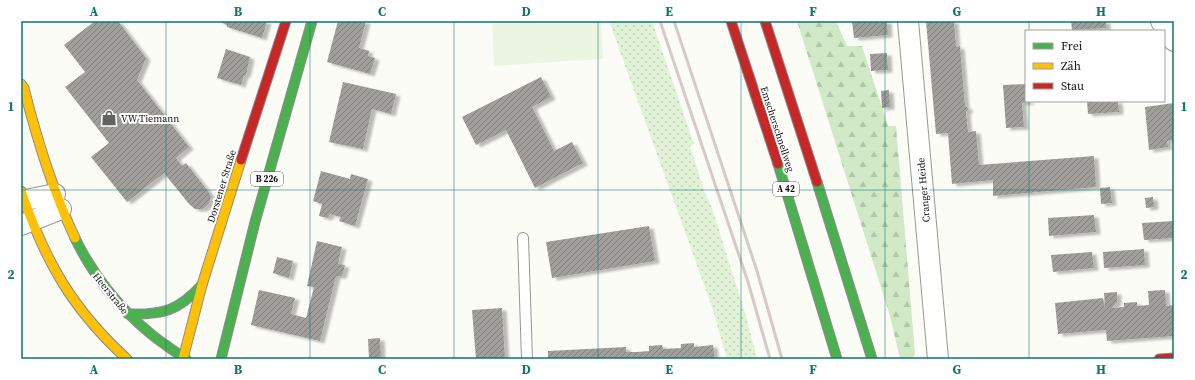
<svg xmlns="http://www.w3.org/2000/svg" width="1195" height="380" font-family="'Source Serif 4',serif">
  <defs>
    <pattern id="grass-dots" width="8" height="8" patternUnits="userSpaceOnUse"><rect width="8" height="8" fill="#e2f2d8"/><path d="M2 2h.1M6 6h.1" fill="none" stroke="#c1ceb8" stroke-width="1.8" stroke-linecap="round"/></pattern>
    <pattern id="forest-firs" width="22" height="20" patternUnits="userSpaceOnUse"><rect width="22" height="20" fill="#d1e9c6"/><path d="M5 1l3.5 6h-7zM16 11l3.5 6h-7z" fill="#b2c7a9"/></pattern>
    <pattern id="building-hatch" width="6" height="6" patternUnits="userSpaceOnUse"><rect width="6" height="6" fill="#a09f9c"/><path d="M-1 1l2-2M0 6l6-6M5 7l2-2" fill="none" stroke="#81807e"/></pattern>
    <filter id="shadow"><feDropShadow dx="4.5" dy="2.5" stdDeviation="1" flood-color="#0004"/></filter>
  </defs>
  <rect width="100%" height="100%" fill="#fcfcf7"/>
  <path fill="url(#grass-dots)" d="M609 21H652L694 144 690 146 705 193 712 208 746 316 757 359H727L712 307Z"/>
  <path fill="url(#forest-firs)" d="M797 21H836L847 46H862L888 126H896L915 354 912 359H900L890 316Z"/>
  <path fill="#ecf5e2" d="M492 21H601L603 59 494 66Z"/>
  <path fill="url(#building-hatch)" filter="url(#shadow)" d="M95 21H118L146 58 137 80 189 147 176 158 182 166 186 163 207 190 211 196 209 204 203 209H195L189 204 164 173 127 202 91 157 109 143 65 87 85 72 64 45Z
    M218 21H267L262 38 227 27V25Z
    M338 21H366L359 48 369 51 368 56 375 58 370 74 327 62Z
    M852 21H887L888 35 854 38Z
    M926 21H954L956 47 960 46 965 106 969 109 966 112 968 132 976 131 979 165 1094 156 1096 187 993 196V180L952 184 948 133 936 134Z
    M1071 21H1106V28L1072 30Z
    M226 49 250 57 246 75H244L241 85 217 78Z
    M887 53 888 70 871 71 870 54Z
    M541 77 551 97 532 107 554 151 572 142 583 163 535 188 506 130 476 145 462 117Z
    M343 82 396 94 391 114 372 109 363 149 329 142Z
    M1026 84V101H1030V102L1022 103 1024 127 1006 128 1003 85Z
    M889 90 890 107 882 108 881 91Z
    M1087 101H1118L1119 112 1088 114Z
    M1174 103V142L1173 140 1167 141 1168 147 1149 150 1145 107Z
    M321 171 350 179 351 174 368 179 355 226 339 221 341 217 330 214 328 218 319 216 322 204 313 201Z
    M1110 187 1112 203 1101 204 1100 188Z
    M1153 197 1154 207 1146 208 1145 198Z
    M1094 215 1096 232 1049 236 1048 218Z
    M1174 221V238L1144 240 1142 223Z
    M649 226 655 261 552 278 546 242Z
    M317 241 342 247 338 264 345 265 342 276H336L320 341 251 325 259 290 295 298 291 314 306 318 314 287 307 286Z
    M1144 249 1145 265 1104 268 1103 252Z
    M1092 252 1094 268 1053 272 1051 255Z
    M277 257 293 261 289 278 273 273Z
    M1165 290 1166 306 1174 305V336L1107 341 1106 330 1058 334 1055 303 1103 298 1105 309 1104 293 1117 292V302L1112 308 1124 307V303L1137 302V306L1149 305 1148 291Z
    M502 308 505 359H476L472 310Z
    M380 338 381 359H369L368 339Z
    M694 343V347L713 345 715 359H548V351L626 347V352H637L649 351V346L662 345 663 349 681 348V344Z"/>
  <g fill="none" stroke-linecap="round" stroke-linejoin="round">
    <defs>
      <path id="lane" d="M523 238 527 359"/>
      <path id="street" d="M908 21 938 359
        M1161 21 1174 41
        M21 201 55 194
        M21 225 61 209"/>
      <path id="fast" d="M778 164 837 359
        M817 182 872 359
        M75 238C92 274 120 309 151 334 162 343 174 351 186 359
        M128 314C163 315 178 311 202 285
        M221 359 255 222 312 21"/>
      <path id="slow" d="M21 84 24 88C37 140 52 189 75 238
        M21 191C45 261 72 309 127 359
        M183 359 202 285 241 160"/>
      <path id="jam" d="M731 21 778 164
        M765 21 817 182
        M241 160 286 21
        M1159 359 1174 358"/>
    </defs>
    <use href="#lane" stroke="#969694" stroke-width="12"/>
    <use href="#street" stroke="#969694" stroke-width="22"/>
    <use href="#fast" stroke="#8d8d8b" stroke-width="11"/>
    <use href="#slow" stroke="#8d8d8b" stroke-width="11"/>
    <use href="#jam" stroke="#8d8d8b" stroke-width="11"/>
    <use href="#lane" stroke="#fffffe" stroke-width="10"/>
    <use href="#street" stroke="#fffffe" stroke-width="20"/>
    <use href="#fast" stroke="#4caf50" stroke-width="9"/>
    <use href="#slow" stroke="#ffc107" stroke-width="9"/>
    <use href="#jam" stroke="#c62828" stroke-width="9"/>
    <path stroke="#d7c9c7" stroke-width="3" d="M660 21 748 282 770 359
      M674 21 757 271 782 359"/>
  </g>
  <path fill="none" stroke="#0f766e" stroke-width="1" stroke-opacity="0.55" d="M166 21V359M310 21V359M454 21V359M598 21V359M741 21V359M885 21V359M1029 21V31M1029 101V359M21 190H1174"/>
  <defs>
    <symbol id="shop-bare" viewBox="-9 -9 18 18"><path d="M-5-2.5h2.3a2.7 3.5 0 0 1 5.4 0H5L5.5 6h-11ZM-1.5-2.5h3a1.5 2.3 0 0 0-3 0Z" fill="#636361" stroke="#fff" stroke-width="2.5" paint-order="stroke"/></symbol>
  </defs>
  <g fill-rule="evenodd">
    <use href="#shop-bare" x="98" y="107" width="22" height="22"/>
  </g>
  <g text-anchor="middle" stroke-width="4" stroke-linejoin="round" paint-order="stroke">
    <g fill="#fff" stroke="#585858" stroke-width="1">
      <rect x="251" y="172" width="32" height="14" rx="3"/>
      <rect x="773" y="182" width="26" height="14" rx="3"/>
    </g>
    <g font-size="9" font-weight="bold" fill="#101010">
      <text x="267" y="182">B 226</text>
      <text x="786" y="192">A 42</text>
    </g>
    <g font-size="10" fill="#101010" stroke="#fff" text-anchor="start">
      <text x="121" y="122">VW Tiemann</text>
    </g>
    <g font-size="10" fill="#101010" stroke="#fff">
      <text transform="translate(778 129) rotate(72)" y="4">Emscherschnellweg</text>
      <text transform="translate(221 186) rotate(-73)" y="4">Dorstener Straße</text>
      <text transform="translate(923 190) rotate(-95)" y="4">Cranger Heide</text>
      <text transform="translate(111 293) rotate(51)" y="4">Heerstraße</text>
    </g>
  </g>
  <rect width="1195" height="380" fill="none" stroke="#ffffff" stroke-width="44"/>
  <rect x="1025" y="30" width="140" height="72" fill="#ffffff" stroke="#9f9f9f"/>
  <rect x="1033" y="43" width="20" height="6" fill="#4caf50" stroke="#9f9f9f"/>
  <text x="1061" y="50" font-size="12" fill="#101010">Frei</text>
  <rect x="1033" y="63" width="20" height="6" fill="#ffc107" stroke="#9f9f9f"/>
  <text x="1061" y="70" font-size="12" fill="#101010">Zäh</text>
  <rect x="1033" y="83" width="20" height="6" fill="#c62828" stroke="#9f9f9f"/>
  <text x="1061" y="90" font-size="12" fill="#101010">Stau</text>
  <rect x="22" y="22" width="1151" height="336" fill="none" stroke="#0f766e" stroke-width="1.5"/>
  <g font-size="13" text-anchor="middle" font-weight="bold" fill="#0f766e">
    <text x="94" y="16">A</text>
    <text x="238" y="16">B</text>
    <text x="382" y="16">C</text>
    <text x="526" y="16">D</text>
    <text x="669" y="16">E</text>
    <text x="813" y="16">F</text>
    <text x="957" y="16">G</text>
    <text x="1101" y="16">H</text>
    <text x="11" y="111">1</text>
    <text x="1184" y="111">1</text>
    <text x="11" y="279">2</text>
    <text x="1184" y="279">2</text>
    <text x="94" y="374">A</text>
    <text x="238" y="374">B</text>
    <text x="382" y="374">C</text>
    <text x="526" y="374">D</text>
    <text x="669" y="374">E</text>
    <text x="813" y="374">F</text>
    <text x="957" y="374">G</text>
    <text x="1101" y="374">H</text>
  </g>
</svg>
